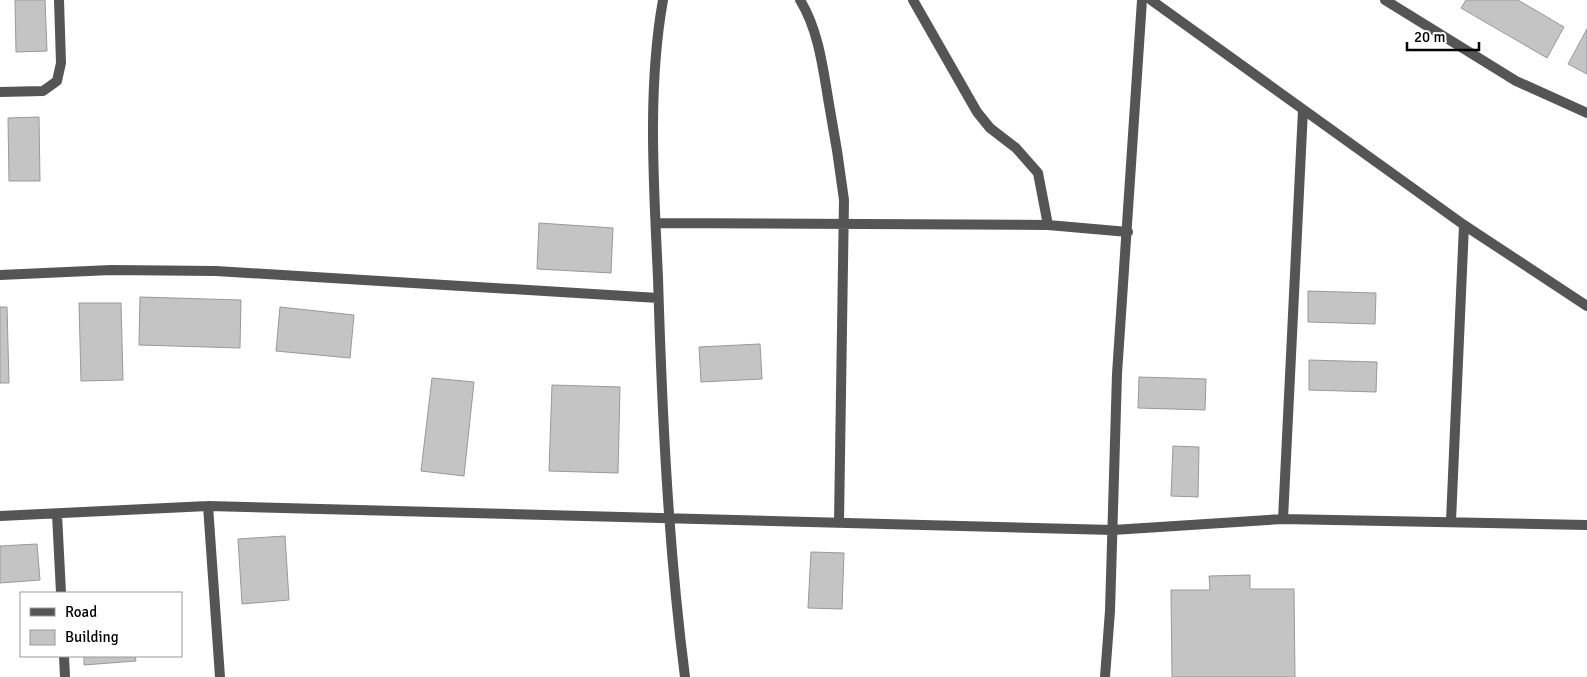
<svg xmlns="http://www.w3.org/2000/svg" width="1587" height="677" font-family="Signika,sans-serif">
  <rect width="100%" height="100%" fill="#fff"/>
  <path fill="#c4c4c4" stroke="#999" d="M15 0H45L47 51 16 52Z
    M1466 0H1518L1564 27 1547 58 1461 8Z
    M1587 29V74L1568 64Z
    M39 117 40 181H9L8 118Z
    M539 223 613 228 611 273 537 269Z
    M1308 291 1376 293 1375 324 1308 322Z
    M140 297 241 300 240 348 139 345Z
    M79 303H121L123 380 81 381Z
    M0 307H7L9 383H0Z
    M280 307 354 315 350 358 276 351Z
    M760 344 762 379 701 382 699 347Z
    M1309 360 1377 362 1376 392 1309 390Z
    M1139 377 1206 379 1205 410 1138 408Z
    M432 378 474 382 464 476 421 471Z
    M552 385 620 387 618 473 549 471Z
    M1173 446 1199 447 1198 497 1171 496Z
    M285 536 289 600 242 604 238 539Z
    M37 544 40 580 0 583V546Z
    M811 552 844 553 842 609 808 608Z
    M1250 575V589H1294L1295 677H1172L1171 590H1210L1209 576Z
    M84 656H135L136 661 84 665Z"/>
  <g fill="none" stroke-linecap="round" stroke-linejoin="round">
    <path stroke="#555" stroke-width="10" d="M663 0C647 89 654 188 658 278 662 411 668 545 685 677
      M800 0C819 31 823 69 829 104 835 136 840 168 844 200L839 522
      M913 0 977 112 990 128 1016 148 1038 173 1048 225
      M1151 0 1464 225 1587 306
      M1385 0 1516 81 1587 113
      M0 92 43 91 57 81 61 63 59 0
      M656 223 1048 225 1128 232
      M0 275 111 270 216 271 658 298
      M208 506 220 677
      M57 514 61 593
      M0 516 208 506 1113 530 1283 519 1587 525
      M1283 519 1303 110
      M1451 521 1464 225
      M64 656 65 677
      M1105 677 1110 611 1117 374 1142 0"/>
  </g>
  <rect x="20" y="592" width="162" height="65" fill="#ffffff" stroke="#999999"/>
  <rect x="30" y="608" width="25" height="8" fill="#555555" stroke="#999999"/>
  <text x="65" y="617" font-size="15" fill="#000000">Road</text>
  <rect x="30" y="630" width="25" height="15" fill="#c4c4c4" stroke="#999999"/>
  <text x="65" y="642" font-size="15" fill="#000000">Building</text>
  <path d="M1407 42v8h72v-8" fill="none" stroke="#000000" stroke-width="2.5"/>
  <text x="1414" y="42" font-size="15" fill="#000000" stroke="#ffffff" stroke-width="4" paint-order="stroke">20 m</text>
</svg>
